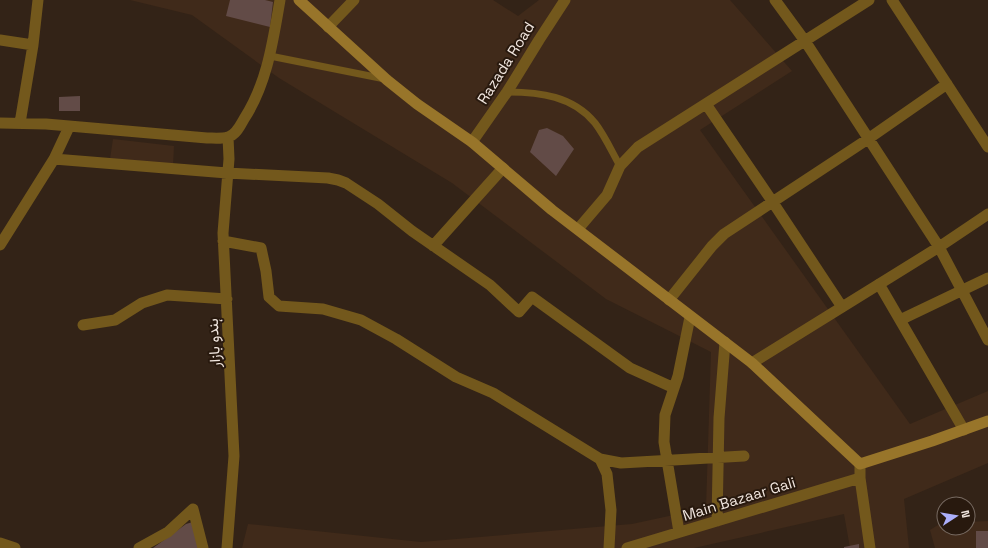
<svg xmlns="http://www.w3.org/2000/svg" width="988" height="548" font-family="'Space Grotesk',Vazirmatn,sans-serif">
  <rect width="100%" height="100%" fill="#332317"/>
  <path fill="#402a1a" d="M130 0H493L518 16 539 0H730L792 71 700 130 910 424 988 391V463L904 499 909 548H850L844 514 694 548H242L248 524 421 542 632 524 706 508 711 352 606 299 452 183 279 78 192 15Z
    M113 139 174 146 173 166 110 159Z
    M988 521V548H935L930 530 938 525 944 524V528H968V522Z"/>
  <path fill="#624b47" d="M230 0H265L273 2 270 27 226 16Z
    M80 96V111H59V97Z
    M547 128 563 136 574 149 556 176 530 152 539 130Z
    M196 521 200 548H153L186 524Z
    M976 531H988V548H976Z
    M859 544V548H844V547Z"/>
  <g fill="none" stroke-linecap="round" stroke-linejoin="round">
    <path stroke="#73581c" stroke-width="7" d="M270 56 385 79
      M507 92C540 92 573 96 595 123 605 136 612 152 620 166"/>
    <path stroke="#73581c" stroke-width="11" d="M775 0 805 41 939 247 988 340
      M892 0 988 147
      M328 27 354 0
      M0 40 33 45
      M706 104 772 201 842 307
      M0 123 46 124 207 138C213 138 222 139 228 137 236 135 240 126 244 119 267 84 273 41 280 0
      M20 123 33 45 38 0
      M54 159 227 173 328 178 338 180 346 183 378 204 412 231 490 285 519 312 532 297 630 368 674 388
      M578 229 607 195 620 166 638 147 869 0
      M223 241 261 248 266 271 269 297 279 306 323 309 361 320 396 339 456 377 493 393 600 459 607 474 611 510 609 548
      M0 245 54 159 69 127
      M433 246 503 168
      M879 284 964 430
      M669 300 712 246 724 234 868 139 947 84
      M900 320 988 278
      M83 325 115 320 142 303 167 295 227 299
      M752 363 939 247 988 214
      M600 459 621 463 744 456
      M860 464V478L870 548
      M717 521 719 418 725 342
      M679 532 664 442 665 415 678 376 690 317
      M0 543 15 548
      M139 548 168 532 193 509 203 548
      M227 548 234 456 223 233 229 159 228 137
      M627 548 860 478"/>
    <path stroke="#73581c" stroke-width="11" d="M472 142 507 92 539 40 565 0"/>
    <path stroke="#98752a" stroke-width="11" d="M299 0 387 80 417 104 472 142 552 210 752 363 860 464 932 441 988 421"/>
  </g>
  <g text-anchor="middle" stroke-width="4" stroke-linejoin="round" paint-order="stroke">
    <g font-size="15" fill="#f1e6df" stroke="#28190e">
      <text transform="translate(506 63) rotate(-58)" y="5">Razada Road</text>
      <text transform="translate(214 343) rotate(-93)" y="5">ہندو بازار</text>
      <text transform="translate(739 499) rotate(-17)" y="5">Main Bazaar Gali</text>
    </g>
  </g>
  <g transform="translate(956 516) rotate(78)"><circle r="19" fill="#28190e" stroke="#786b62"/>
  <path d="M0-3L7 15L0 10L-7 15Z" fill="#acaffb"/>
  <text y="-6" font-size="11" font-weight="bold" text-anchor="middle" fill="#f1e6df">N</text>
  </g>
</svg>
